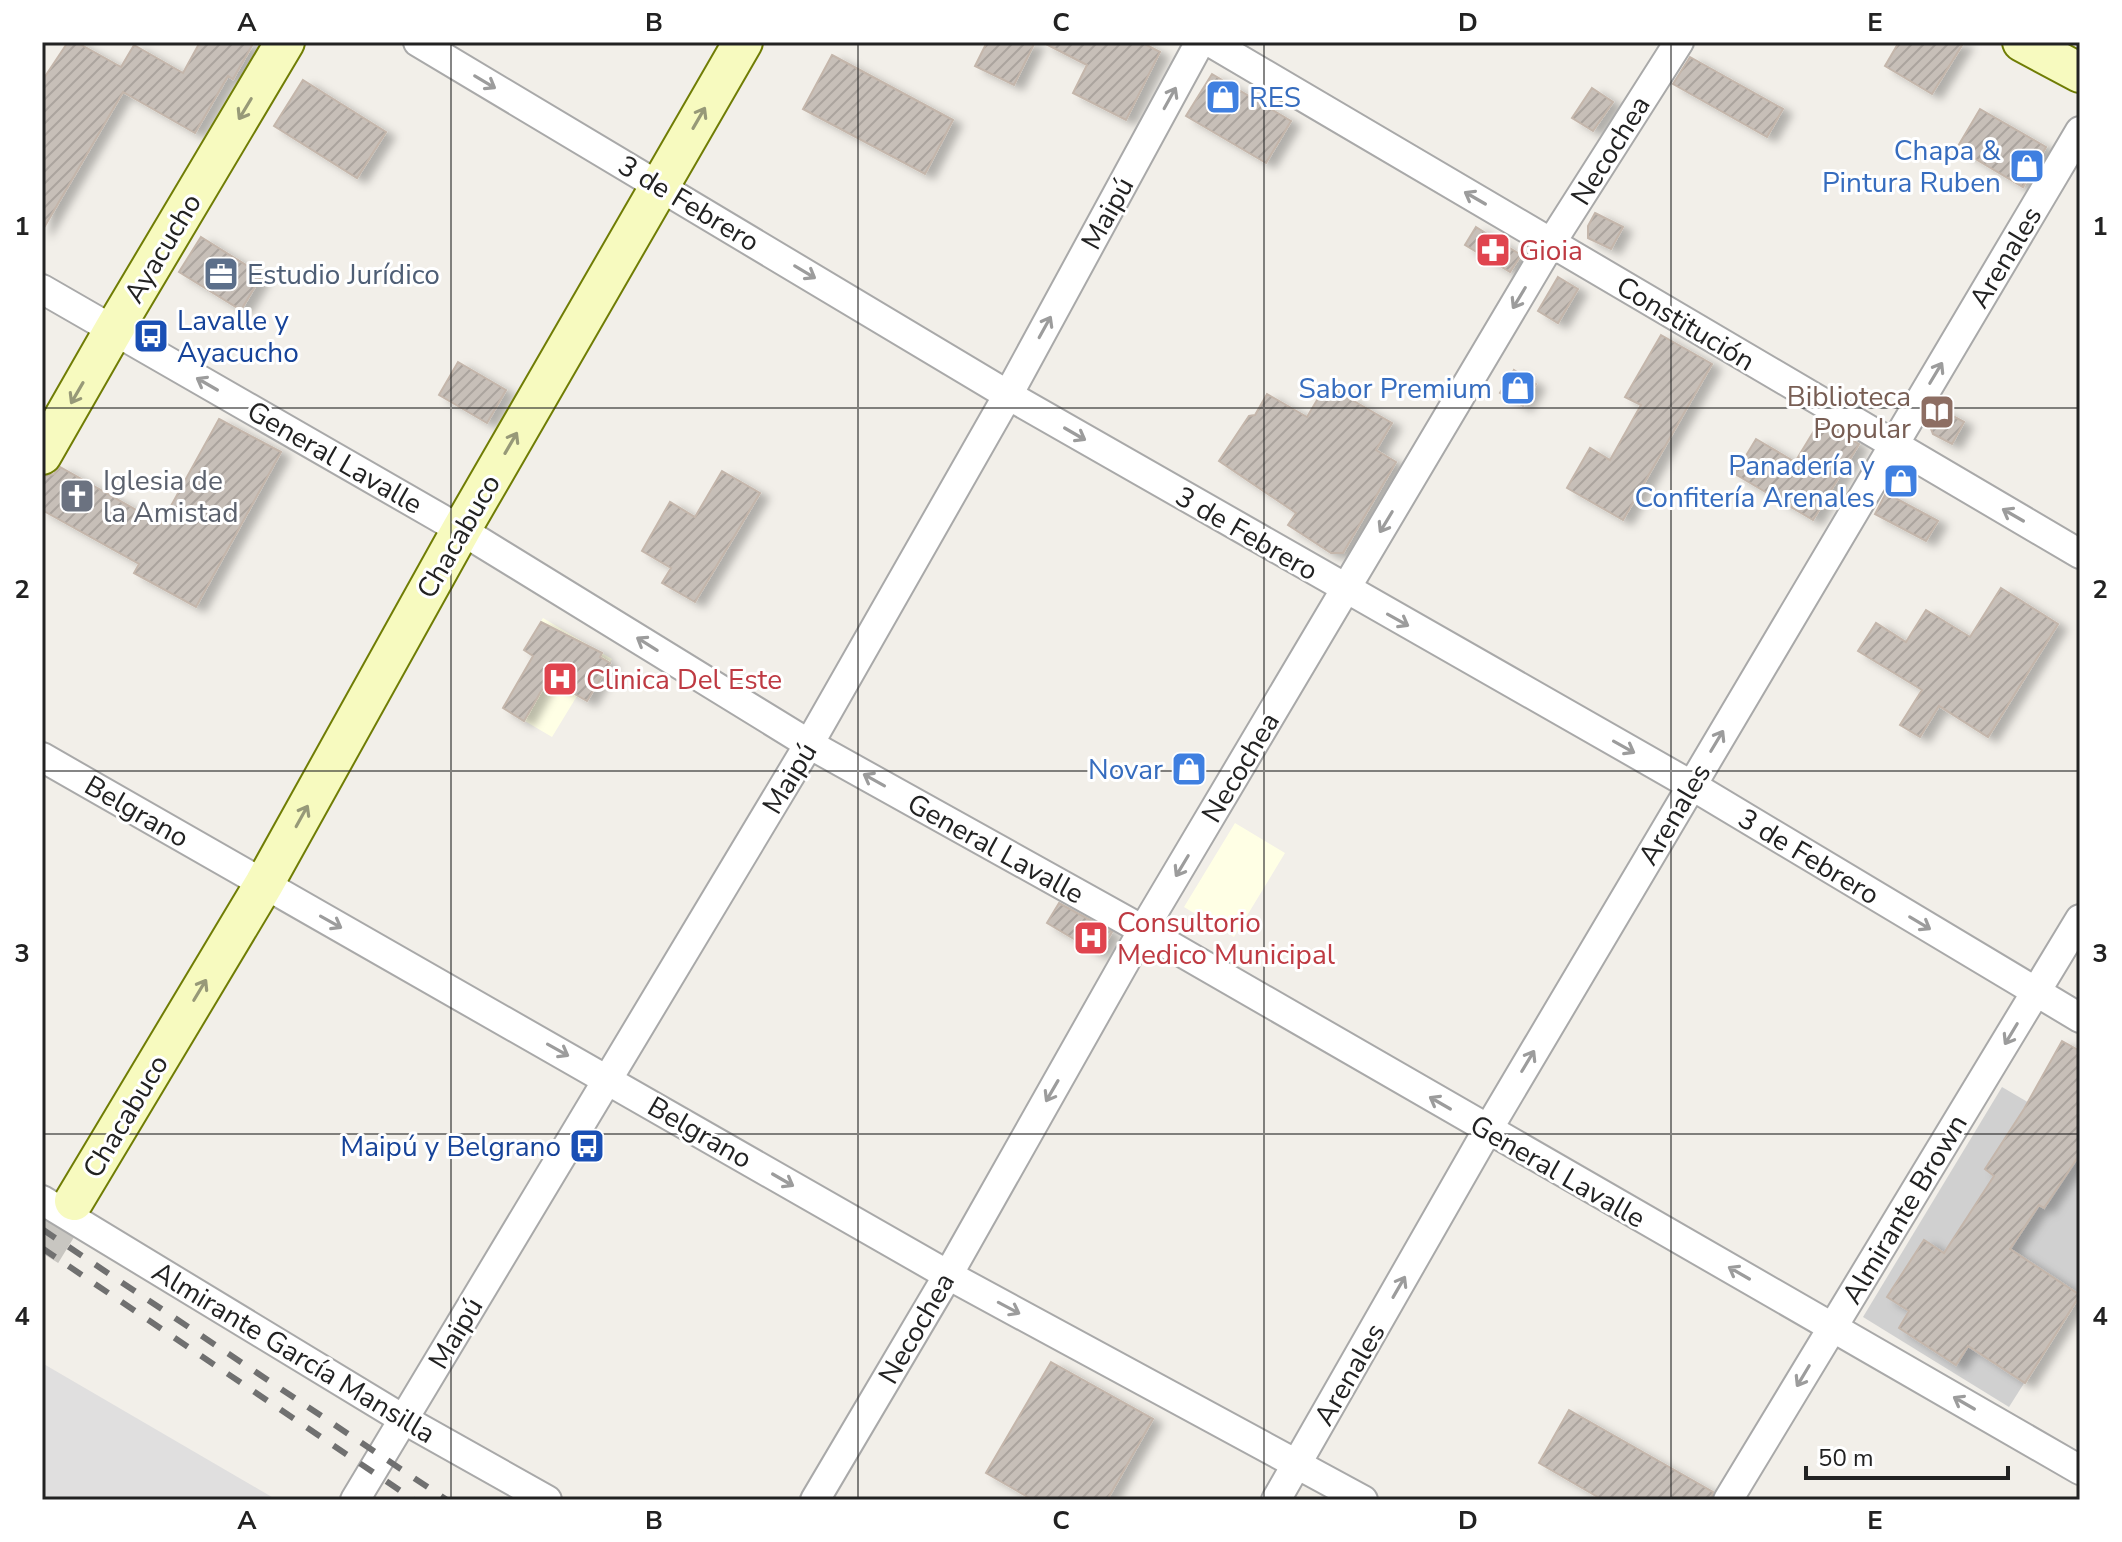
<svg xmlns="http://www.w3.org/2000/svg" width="2122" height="1542" font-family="'Nunito Sans',sans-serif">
  <defs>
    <pattern id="building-hatch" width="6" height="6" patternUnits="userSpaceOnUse" patternTransform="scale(2)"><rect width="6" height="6" fill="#c7bfb8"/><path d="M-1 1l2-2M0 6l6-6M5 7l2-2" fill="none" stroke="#aba49e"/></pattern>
    <filter id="shadow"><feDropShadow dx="9" dy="5" stdDeviation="4" flood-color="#0004"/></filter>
  </defs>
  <rect width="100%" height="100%" fill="#f2efe9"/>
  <path fill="#e0dfdf" d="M42 1363 277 1500H42Z"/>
  <path fill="#ffffe5" d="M543 618 612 659 587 701 577 696 552 737 503 708 533 656 524 650Z
    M1235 823 1285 853 1234 937 1184 907Z"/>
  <path fill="#d0d0d0" d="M2002 1087 2080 1133V1295L2009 1407 1863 1317Z"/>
  <path fill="url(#building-hatch)" stroke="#c4b6ab" stroke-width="2" filter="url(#shadow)" d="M68 42H76L121 67 134 45 183 73 200 42H254L233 79 228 76 195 133 123 92 42 231V81Z
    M987 42H1035L1014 85 975 66Z
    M1042 42H1141L1160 52 1126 120 1073 93 1087 65Z
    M1899 42H1964L1932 94 1885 66Z
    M832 55 953 120 925 174 803 109Z
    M1690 57 1783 109 1767 137 1673 84Z
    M1212 74 1291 121 1266 163 1186 116Z
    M303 80 386 132 357 178 274 126Z
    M1592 88 1613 102 1593 131 1572 118Z
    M1980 109 2046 147 2023 187 1957 148Z
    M1595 213 1623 227 1611 249 1588 238V226Z
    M1476 227 1521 255 1510 272 1465 245Z
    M201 237 262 275 241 310 179 272Z
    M1558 277 1578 289 1558 323 1538 311Z
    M1661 335 1712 364 1623 520 1567 488 1590 448 1610 460 1641 405 1625 397Z
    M458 362 506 390 487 423 439 395Z
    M1514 370 1536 384 1523 406 1500 393Z
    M1326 385 1392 423 1376 450 1396 462 1343 553H1331L1288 525 1296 513 1219 461 1249 416 1255 415 1267 394 1307 417Z
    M1936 407 1964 422 1952 444 1933 434 1928 421Z
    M219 419 281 452 196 607 134 573 139 564 42 510V482L45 476 54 474 60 467 161 524Z
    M1820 421 1859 444 1813 520 1735 474 1756 439 1795 462Z
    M722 471 760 493 695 602 662 583 671 568 642 551 670 502 695 517Z
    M1886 493 1938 521 1926 541 1875 514Z
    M2001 588 2058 624 1988 737 1939 706 1920 737 1900 725 1922 690 1858 651 1876 623 1906 642 1926 610 1970 637Z
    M541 622 602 653 600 657 610 663 587 701 548 679 524 721 503 708 533 656 524 650Z
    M1059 903 1112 932 1099 954 1047 923Z
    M2062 1041 2080 1051V1154L2044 1208 2039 1205 2010 1249 2080 1295 2025 1383 1968 1346 1956 1365 1899 1328 1909 1311 1887 1297 1924 1240 1944 1253 1994 1176 1985 1169 2024 1109Z
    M1051 1362 1153 1419 1107 1500H1033L986 1473Z
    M1569 1410 1713 1492 1711 1500H1603L1539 1463Z"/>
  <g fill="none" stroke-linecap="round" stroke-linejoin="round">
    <path stroke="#c8c6c1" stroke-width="38" stroke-dasharray="38 19" stroke-linecap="butt" d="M42 1253 74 1201"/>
    <defs>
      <path id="street" d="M418 42 1008 395 1691 785 2080 1018
        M1210 42 2080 554
        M42 289 461 530 809 744 1143 930 2080 1470
        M42 757 948 1275 1363 1500
        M42 1200 403 1419 547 1500
        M355 1500 809 744 1008 395 1200 42
        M815 1500 948 1275 1143 930 1551 243 1679 42
        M1276 1500 1487 1131 2080 131
        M1728 1500 2080 919"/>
      <path id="secondary" d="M2022 42 2080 73
        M42 455 113 331 285 42
        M74 1201 264 884 461 530 743 42"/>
    </defs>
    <use href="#street" stroke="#a9a9a9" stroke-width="32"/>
    <use href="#secondary" stroke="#707d05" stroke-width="42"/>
    <use href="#street" stroke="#fff" stroke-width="28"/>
    <use href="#secondary" stroke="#f7fabf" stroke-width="38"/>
    <path stroke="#707070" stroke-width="6" stroke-dasharray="16 16" stroke-linecap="butt" d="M42 1229 447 1500
      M42 1248 414 1500"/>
  </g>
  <defs><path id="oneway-shaft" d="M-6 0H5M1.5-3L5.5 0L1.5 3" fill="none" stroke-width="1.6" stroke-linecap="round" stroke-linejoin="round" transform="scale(2)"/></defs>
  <g stroke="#9c9c9c">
    <use href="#oneway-shaft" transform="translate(485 82) rotate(31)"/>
    <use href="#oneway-shaft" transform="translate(1170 98) rotate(-61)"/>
    <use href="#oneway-shaft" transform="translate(1475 198) rotate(-150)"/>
    <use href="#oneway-shaft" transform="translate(805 272) rotate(31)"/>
    <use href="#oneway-shaft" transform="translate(1519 298) rotate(121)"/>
    <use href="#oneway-shaft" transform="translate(1045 327) rotate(-61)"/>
    <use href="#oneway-shaft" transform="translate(1936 373) rotate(-59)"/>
    <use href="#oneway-shaft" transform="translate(207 384) rotate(-150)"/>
    <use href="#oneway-shaft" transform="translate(1075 434) rotate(30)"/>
    <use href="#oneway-shaft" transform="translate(2013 515) rotate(-150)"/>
    <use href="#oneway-shaft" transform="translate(1386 522) rotate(121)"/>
    <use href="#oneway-shaft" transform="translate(1398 620) rotate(29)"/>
    <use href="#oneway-shaft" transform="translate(647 644) rotate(-148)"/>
    <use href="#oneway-shaft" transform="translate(1717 741) rotate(-59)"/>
    <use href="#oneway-shaft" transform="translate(1624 747) rotate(29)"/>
    <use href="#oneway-shaft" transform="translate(874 780) rotate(-151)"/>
    <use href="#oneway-shaft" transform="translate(1182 866) rotate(121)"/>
    <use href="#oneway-shaft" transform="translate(331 922) rotate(29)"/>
    <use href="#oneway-shaft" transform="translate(1920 923) rotate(31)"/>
    <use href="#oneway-shaft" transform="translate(2011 1034) rotate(121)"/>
    <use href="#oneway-shaft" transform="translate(558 1050) rotate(29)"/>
    <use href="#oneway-shaft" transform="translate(1528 1061) rotate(-59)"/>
    <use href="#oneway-shaft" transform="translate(1052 1091) rotate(120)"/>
    <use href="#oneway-shaft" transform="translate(1440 1103) rotate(-150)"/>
    <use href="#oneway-shaft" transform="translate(783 1180) rotate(30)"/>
    <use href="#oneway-shaft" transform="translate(1739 1273) rotate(-150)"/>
    <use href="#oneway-shaft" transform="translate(1399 1287) rotate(-60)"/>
    <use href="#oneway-shaft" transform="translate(1009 1308) rotate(28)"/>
    <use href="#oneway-shaft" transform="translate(1803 1376) rotate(121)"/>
    <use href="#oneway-shaft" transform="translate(1964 1403) rotate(-150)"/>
  </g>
  <g stroke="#979978">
    <use href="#oneway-shaft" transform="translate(245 109) rotate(121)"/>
    <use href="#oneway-shaft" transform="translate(699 118) rotate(-60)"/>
    <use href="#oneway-shaft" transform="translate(77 393) rotate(120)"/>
    <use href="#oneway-shaft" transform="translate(511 443) rotate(-60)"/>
    <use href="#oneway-shaft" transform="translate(302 816) rotate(-61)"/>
    <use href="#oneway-shaft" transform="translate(200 990) rotate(-59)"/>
  </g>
  <path fill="none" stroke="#222" stroke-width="2" stroke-opacity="0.55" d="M451 42V1500M858 42V1500M1264 42V1500M1671 42V1500M42 408H2080M42 771H2080M42 1134H2080"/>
  <defs>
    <symbol id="shop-square" viewBox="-11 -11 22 22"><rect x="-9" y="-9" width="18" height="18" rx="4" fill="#3f7fe0" stroke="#fff"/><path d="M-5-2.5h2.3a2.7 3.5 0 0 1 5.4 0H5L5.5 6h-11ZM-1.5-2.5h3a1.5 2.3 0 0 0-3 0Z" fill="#fff"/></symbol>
    <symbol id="pharmacy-square" viewBox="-11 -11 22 22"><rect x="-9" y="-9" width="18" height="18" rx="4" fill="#e0444e" stroke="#fff"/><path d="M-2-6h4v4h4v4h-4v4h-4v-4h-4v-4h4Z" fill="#fff"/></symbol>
    <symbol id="office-square" viewBox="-11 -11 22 22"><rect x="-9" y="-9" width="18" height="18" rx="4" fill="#5c6f8a" stroke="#fff"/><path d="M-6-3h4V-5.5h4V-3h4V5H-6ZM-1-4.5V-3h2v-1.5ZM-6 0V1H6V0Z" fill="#fff"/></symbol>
    <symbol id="bus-square" viewBox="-11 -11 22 22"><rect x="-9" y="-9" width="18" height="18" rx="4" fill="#1a4fb4" stroke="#fff"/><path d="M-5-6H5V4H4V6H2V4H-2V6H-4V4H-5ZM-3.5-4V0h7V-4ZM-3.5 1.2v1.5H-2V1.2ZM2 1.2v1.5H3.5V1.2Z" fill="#fff"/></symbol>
    <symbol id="library-square" viewBox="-11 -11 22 22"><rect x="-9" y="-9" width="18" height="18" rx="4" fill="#8d6e63" stroke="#fff"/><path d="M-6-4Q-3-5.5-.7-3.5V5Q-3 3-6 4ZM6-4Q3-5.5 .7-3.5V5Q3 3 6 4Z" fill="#fff"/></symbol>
    <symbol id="church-square" viewBox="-11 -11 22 22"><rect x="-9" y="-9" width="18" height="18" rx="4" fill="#6b7280" stroke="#fff"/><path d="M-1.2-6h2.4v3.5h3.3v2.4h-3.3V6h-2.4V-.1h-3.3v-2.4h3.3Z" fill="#fff"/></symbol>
    <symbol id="hospital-square" viewBox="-11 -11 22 22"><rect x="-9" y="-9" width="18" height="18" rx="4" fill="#e0444e" stroke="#fff"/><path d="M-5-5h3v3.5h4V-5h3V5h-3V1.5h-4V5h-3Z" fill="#fff"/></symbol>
  </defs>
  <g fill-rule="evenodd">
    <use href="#shop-square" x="1203" y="77" width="40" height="40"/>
    <use href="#shop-square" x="2007" y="146" width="40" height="40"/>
    <use href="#pharmacy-square" x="1473" y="230" width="40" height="40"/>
    <use href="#office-square" x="201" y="254" width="40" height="40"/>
    <use href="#bus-square" x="131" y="316" width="40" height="40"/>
    <use href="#shop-square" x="1498" y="368" width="40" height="40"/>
    <use href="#library-square" x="1917" y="392" width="40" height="40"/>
    <use href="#shop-square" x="1881" y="461" width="40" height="40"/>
    <use href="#church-square" x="57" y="476" width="40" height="40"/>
    <use href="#hospital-square" x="540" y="659" width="40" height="40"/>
    <use href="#shop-square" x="1169" y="749" width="40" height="40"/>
    <use href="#hospital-square" x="1071" y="918" width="40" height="40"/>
    <use href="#bus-square" x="567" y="1126" width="40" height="40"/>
  </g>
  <g text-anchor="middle" stroke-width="6" stroke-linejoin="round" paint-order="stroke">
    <g font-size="28" fill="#366cbe" stroke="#fff" text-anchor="end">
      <text x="1249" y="107" text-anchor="start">RES</text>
      <text x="2001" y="160">Chapa &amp;<tspan x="2001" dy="32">Pintura Ruben</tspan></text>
      <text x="1492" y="398">Sabor Premium</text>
      <text x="1875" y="475">Panadería y<tspan x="1875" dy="32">Confitería Arenales</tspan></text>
      <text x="1163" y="779">Novar</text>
    </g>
    <g font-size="28" fill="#222" stroke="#fff">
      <text transform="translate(1610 150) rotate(-58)" y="10">Necochea</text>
      <text transform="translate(689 203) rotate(31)" y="10">3 de Febrero</text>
      <text transform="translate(1107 213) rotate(-61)" y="10">Maipú</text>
      <text transform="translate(162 248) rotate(-59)" y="10">Ayacucho</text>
      <text transform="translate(2005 257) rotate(-59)" y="10">Arenales</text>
      <text transform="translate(1686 323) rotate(31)" y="10">Constitución</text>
      <text transform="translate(335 457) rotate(30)" y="10">General Lavalle</text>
      <text transform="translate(1247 533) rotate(30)" y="10">3 de Febrero</text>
      <text transform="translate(458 536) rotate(-60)" y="10">Chacabuco</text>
      <text transform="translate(1240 767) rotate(-59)" y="10">Necochea</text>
      <text transform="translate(789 778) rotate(-59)" y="10">Maipú</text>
      <text transform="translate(137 811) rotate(30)" y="10">Belgrano</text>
      <text transform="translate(1674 814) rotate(-59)" y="10">Arenales</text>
      <text transform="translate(996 848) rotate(29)" y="10">General Lavalle</text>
      <text transform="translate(1809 856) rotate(31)" y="10">3 de Febrero</text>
      <text transform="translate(125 1116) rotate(-59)" y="10">Chacabuco</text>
      <text transform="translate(700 1132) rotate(30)" y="10">Belgrano</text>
      <text transform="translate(1558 1171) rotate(30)" y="10">General Lavalle</text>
      <text transform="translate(1904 1209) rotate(-59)" y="10">Almirante Brown</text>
      <text transform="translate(916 1328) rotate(-60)" y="10">Necochea</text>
      <text transform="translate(455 1333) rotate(-59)" y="10">Maipú</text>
      <text transform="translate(294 1352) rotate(31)" y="10">Almirante García Mansilla</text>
      <text transform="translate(1349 1374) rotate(-60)" y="10">Arenales</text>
    </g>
    <g font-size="28" fill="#be3a42" stroke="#fff" text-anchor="start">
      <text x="1519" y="260">Gioia</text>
      <text x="586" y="689">Clinica Del Este</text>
      <text x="1117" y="932">Consultorio<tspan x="1117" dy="32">Medico Municipal</tspan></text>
    </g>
    <g font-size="28" fill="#4e5e75" stroke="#fff" text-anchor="start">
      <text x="247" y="284">Estudio Jurídico</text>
    </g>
    <g font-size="28" fill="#164399" stroke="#fff" text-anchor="start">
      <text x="177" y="330">Lavalle y<tspan x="177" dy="32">Ayacucho</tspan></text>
      <text x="561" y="1156" text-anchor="end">Maipú y Belgrano</text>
    </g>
    <g font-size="28" fill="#785e54" stroke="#fff" text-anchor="end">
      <text x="1911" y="406">Biblioteca<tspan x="1911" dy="32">Popular</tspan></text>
    </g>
    <g font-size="28" fill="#5b616d" stroke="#fff" text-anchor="start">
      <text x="103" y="490">Iglesia de<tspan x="103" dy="32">la Amistad</tspan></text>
    </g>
  </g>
  <rect width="2122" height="1542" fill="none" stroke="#ffffff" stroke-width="88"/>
  <path d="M1806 1466v12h202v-12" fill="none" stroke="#222222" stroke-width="4"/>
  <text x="1818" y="1466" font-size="24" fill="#222222" stroke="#ffffff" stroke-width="6" paint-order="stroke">50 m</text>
  <rect x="44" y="44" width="2034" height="1454" fill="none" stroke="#222" stroke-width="3"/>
  <g font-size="26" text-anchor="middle" font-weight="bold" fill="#222">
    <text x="247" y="31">A</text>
    <text x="654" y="31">B</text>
    <text x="1061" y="31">C</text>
    <text x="1468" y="31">D</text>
    <text x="1875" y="31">E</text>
    <text x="22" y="235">1</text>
    <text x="2100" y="235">1</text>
    <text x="22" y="598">2</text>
    <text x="2100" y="598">2</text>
    <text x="22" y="962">3</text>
    <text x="2100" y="962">3</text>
    <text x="22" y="1325">4</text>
    <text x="2100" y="1325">4</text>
    <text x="247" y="1529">A</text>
    <text x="654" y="1529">B</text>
    <text x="1061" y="1529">C</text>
    <text x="1468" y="1529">D</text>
    <text x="1875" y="1529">E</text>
  </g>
</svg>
